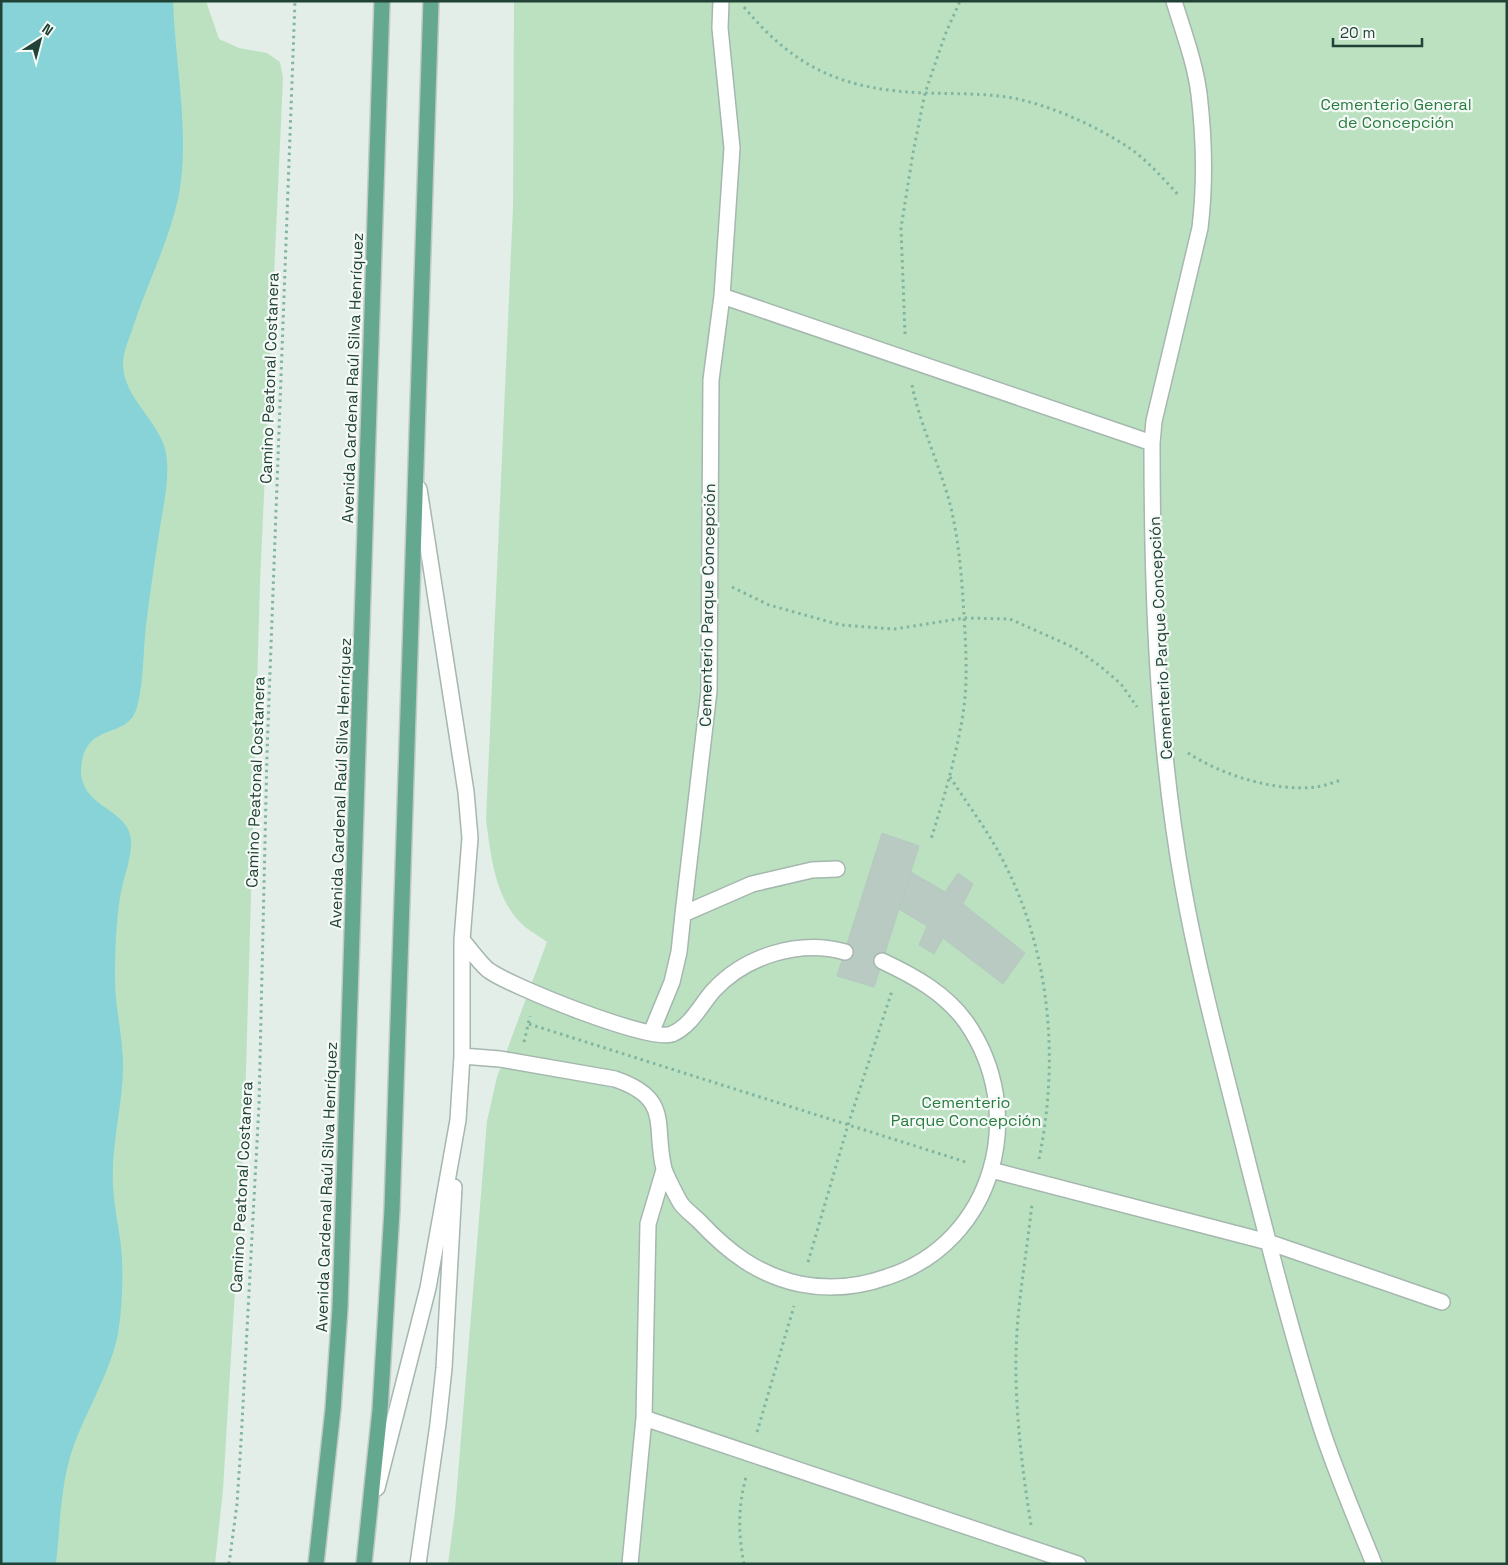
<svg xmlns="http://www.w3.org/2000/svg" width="1508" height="1565" font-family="'Space Grotesk',sans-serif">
  <rect width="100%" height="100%" fill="#e3eee8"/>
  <path fill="#bbe1c1" d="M1 1H206L219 39 239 48 267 53 280 62 283 78 260 583 244 1140 223 1490 215 1564H1Z
    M514 1H1507V1564H448L455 1511 487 1121 497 1077 547 942C540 937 532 932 525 927 495 901 491 856 486 820L513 207Z"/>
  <path fill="#87d3d8" d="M1 1H173C175 65 191 137 178 199 168 243 148 282 134 324 130 337 123 351 123 364 123 398 160 421 166 453 170 477 164 503 160 527 155 559 150 592 146 625 143 652 144 681 137 707 128 740 90 721 82 761 73 808 129 806 131 840 132 858 123 879 120 897 116 924 115 952 115 980 115 1010 124 1040 123 1070 122 1109 111 1146 113 1186 114 1210 121 1235 122 1259 123 1284 122 1310 118 1334 109 1377 83 1415 70 1457 60 1493 60 1528 56 1564H1Z"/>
  <path fill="#b8cac1" stroke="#b5c9bf" d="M882 833 919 846 874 987 837 976Z
    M911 872 945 892 958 873 973 884 963 904 1025 953 1003 984 943 938 934 954 919 945 927 926 899 909Z"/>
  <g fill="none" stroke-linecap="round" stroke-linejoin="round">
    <defs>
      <path id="lane" d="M722 296 1152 443C1152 591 1157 740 1183 886 1200 981 1226 1074 1249 1167 1271 1253 1293 1339 1320 1424 1335 1471 1355 1517 1374 1564
        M1152 443 1154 421 1200 228C1205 186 1204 136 1199 94 1195 62 1183 31 1174 1
        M683 914 709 691 711 380 722 296 732 148 720 28 721 1
        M462 940C470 949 478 961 487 969 506 985 652 1043 672 1034 691 1026 700 1006 713 991 745 956 799 939 845 952
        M651 1033 672 982 679 952 683 914 752 884 812 870 837 869
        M462 1056 500 1059 615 1079C673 1099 653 1125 664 1169 666 1175 678 1200 682 1205 687 1211 694 1216 699 1221 728 1252 758 1275 800 1284 830 1290 859 1287 887 1277 995 1242 1029 1112 966 1022 945 993 914 976 882 961
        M991 1170 1268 1242 1442 1302
        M644 1418 1078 1564
        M377 1488 428 1288 458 1120 462 1056V940L470 838 466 792 419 489
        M418 1564 438 1424 444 1368 454 1187
        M630 1564 644 1418 648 1224 664 1170"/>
      <path id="primary" d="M316 1564 333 1409 340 1308 382 1
        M364 1564 380 1410 392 1210 431 1"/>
    </defs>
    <use href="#lane" stroke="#a5b7af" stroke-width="18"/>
    <use href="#primary" stroke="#c1cac7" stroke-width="18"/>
    <path stroke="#81b5a0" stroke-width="3" stroke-dasharray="2.5 4" stroke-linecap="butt" d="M744 7C796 70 845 90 926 93 955 94 984 93 1013 98 1052 106 1094 125 1128 147 1147 160 1164 179 1180 197
      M905 334 901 228 913 153 925 93 945 35 960 1
      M912 385C920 425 939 463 950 504 959 540 962 579 964 616 966 649 968 681 963 714 956 757 944 798 931 839
      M732 587 769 605 841 625 895 629 964 618 1010 619 1075 648 1100 666 1121 684 1137 707
      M1188 753C1222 775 1275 792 1316 787 1325 786 1334 782 1342 780
      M950 777C966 802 985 827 999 853 1050 946 1060 1057 1039 1159
      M529 1024 969 1163
      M524 1042 530 1016
      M808 1262 848 1125 892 991
      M757 1432 794 1306
      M1031 1525C1022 1469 1015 1410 1016 1354 1017 1303 1027 1253 1032 1203
      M229 1564 237 1504 241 1442 259 1105 267 753 295 1
      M744 1564C738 1533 738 1507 746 1477"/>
    <use href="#lane" stroke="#fff" stroke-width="15"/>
    <use href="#primary" stroke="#64a890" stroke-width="15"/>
  </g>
  <g text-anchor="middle" stroke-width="4.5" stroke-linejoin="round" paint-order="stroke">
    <g font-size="16" fill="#277d40" stroke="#f5faf7">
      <text x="1396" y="110">Cementerio General<tspan x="1396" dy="18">de Concepción</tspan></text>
      <text x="966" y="1108">Cementerio<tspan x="966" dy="18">Parque Concepción</tspan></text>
    </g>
    <g font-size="16" fill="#214236" stroke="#f5faf7">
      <text transform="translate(269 378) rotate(-88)" y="6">Camino Peatonal Costanera</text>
      <text transform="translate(352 378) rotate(-88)" y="6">Avenida Cardenal Raúl Silva Henríquez</text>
      <text transform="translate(707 605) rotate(-89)" y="6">Cementerio Parque Concepción</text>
      <text transform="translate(1160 638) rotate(-93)" y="6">Cementerio Parque Concepción</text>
      <text transform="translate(255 782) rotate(-88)" y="6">Camino Peatonal Costanera</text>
      <text transform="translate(340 783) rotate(-88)" y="6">Avenida Cardenal Raúl Silva Henríquez</text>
      <text transform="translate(241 1187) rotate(-87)" y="6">Camino Peatonal Costanera</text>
      <text transform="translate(326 1187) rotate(-88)" y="6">Avenida Cardenal Raúl Silva Henríquez</text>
    </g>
  </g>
  <rect width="1508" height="1565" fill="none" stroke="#214236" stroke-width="5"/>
  <g transform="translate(40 40) rotate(36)" stroke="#f5faf7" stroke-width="4" paint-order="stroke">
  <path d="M0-4L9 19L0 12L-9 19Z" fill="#214236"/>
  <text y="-8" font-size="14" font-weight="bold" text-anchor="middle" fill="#214236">N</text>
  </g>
  <path d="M1333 38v8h89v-8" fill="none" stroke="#214236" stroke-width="2.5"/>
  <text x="1340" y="38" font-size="15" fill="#214236" stroke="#f5faf7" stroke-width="4" paint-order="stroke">20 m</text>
</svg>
